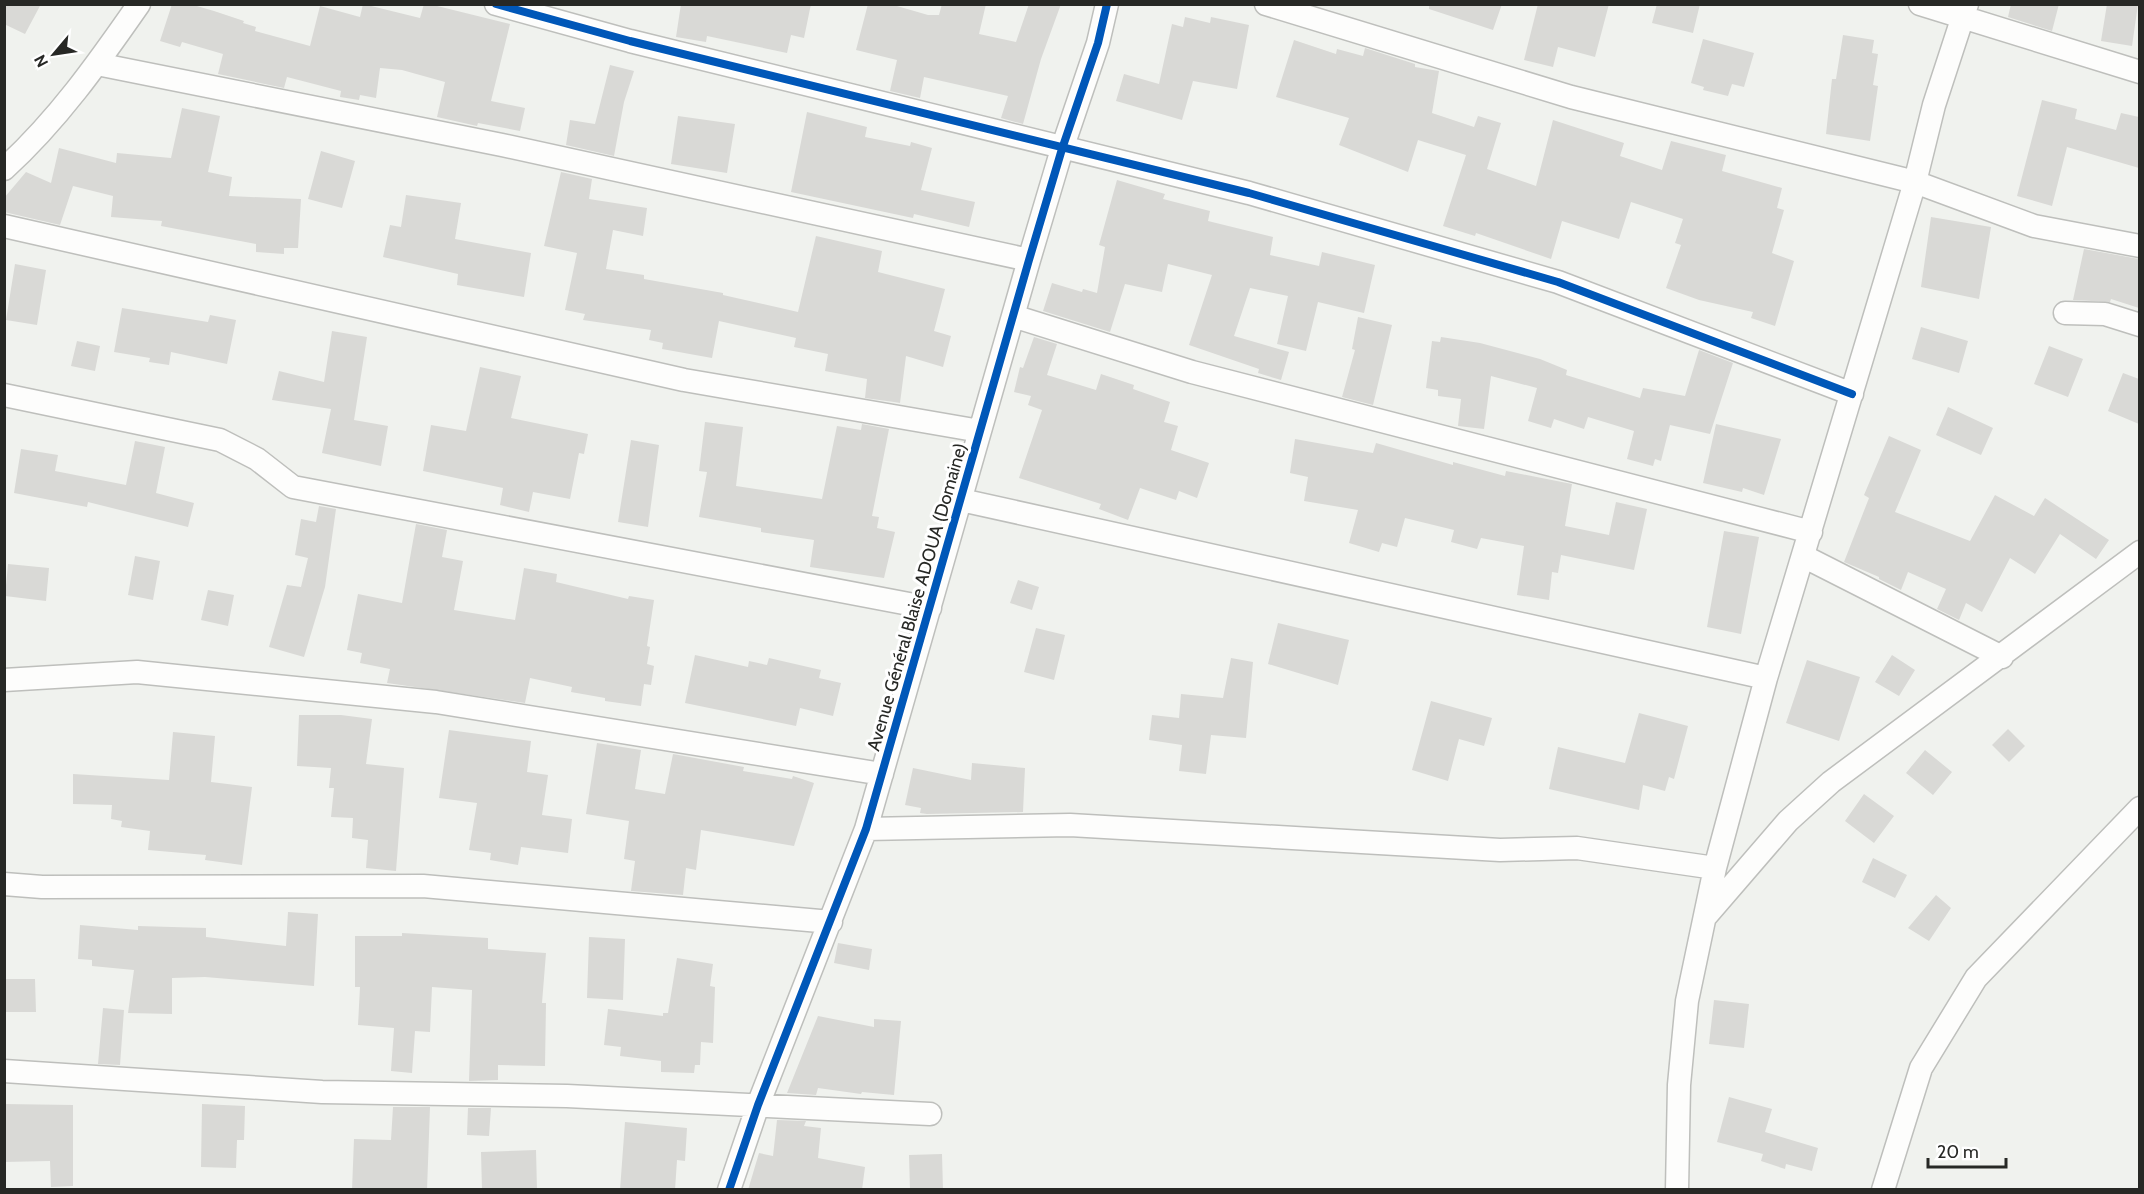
<svg xmlns="http://www.w3.org/2000/svg" width="2144" height="1194" font-family="Cabin,sans-serif">
  <rect width="100%" height="100%" fill="#f0f2ee"/>
  <path fill="#d9d9d6" d="M4 4H41L25 34 4 24Z
    M172 4H190L214 11 244 21 243 23 256 27 255 31 310 46 320 6 360 17 363 4 420 18 424 4H429L510 24 491 101 525 108 520 131 478 123 477 126 437 117 445 82 402 70 380 68 376 98 360 95 359 100 340 97 341 91 287 77 284 88 218 74 223 54 182 42 180 47 160 41Z
    M681 4H811L804 38 791 35 787 53 707 36 706 42 676 37Z
    M868 4H890L928 15H939L942 4H986L979 34 1016 42 1029 4H1061L1041 59 1023 124 1001 118 1008 96 924 77 920 98 890 91 897 60 856 50Z
    M1429 4H1502L1493 30 1429 9Z
    M1538 4H1609L1595 57 1558 47 1553 67 1524 60Z
    M1657 4H1700L1693 33 1652 23Z
    M2011 4H2059L2052 31 2008 17Z
    M2107 4H2138L2132 46 2101 41Z
    M1185 17 1210 23 1211 17 1249 25 1237 89 1193 81 1182 120 1116 101 1124 74 1159 84 1172 24 1183 27Z
    M1843 35 1874 40 1872 53 1878 54 1873 85 1878 86 1870 141 1826 134 1832 79H1836Z
    M1703 39 1754 53 1744 87 1732 84 1728 96 1703 90 1704 87 1691 83Z
    M1294 40 1336 54 1337 49 1363 56 1365 48 1415 64V67L1439 71 1432 113 1474 127 1478 116 1501 123 1487 169 1536 186 1553 120 1624 143 1620 156 1662 170 1671 141 1726 155 1722 171 1782 188 1777 208 1784 210 1772 253 1794 261 1775 326 1751 318 1753 312 1699 300 1666 288 1681 245 1675 243 1683 219 1631 202 1619 239 1562 221 1551 259 1476 233 1475 236 1443 226 1466 155 1418 140 1408 172 1339 145 1349 118 1276 97Z
    M610 65 634 71 624 102 614 156 566 145 570 120 595 124Z
    M2042 100 2077 109 2075 119 2116 130 2121 113 2139 117V168L2067 147 2052 206 2017 196Z
    M182 108 220 116 208 172 232 177 229 196 301 199 298 248H284V254L256 252V244L161 226 162 221 111 217 113 196 73 186 60 225 4 212V198L26 172 51 183 59 148 116 163 117 153 171 158Z
    M807 112 867 127 865 137 910 146 911 142 932 148 921 190 975 202 969 227 914 214 913 218 791 192Z
    M678 116 735 124 727 173 671 164Z
    M321 151 355 161 342 208 308 199Z
    M561 172 592 179 589 199 647 208 643 236 613 230 606 269 644 275V279L723 293V295L798 312 816 236 882 251 878 272 945 289 934 331 951 336 943 367 906 356 900 403 894 402 865 398 867 379 825 371 828 354 794 347 796 338 719 321 712 358 662 349 663 343 649 340 651 330 583 320 585 314 565 310 577 253 544 246Z
    M1117 180 1165 194 1163 199 1210 211 1208 221 1273 237 1270 255 1319 266 1322 252 1375 265 1364 313 1318 302 1306 351 1277 344 1288 296 1250 288 1234 336 1289 352 1281 380 1258 373 1259 369 1189 345 1212 275 1168 264 1162 292 1125 284 1110 332 1043 311 1052 283 1082 292 1083 289 1097 293 1105 247 1099 245Z
    M406 195 461 203 455 239 531 253 524 297 457 285 458 274 383 257 390 225 401 227Z
    M1931 217 1991 227 1979 299 1921 287Z
    M2084 249 2139 259V308L2111 299 2110 302 2073 300Z
    M15 264 46 270 37 325 6 320Z
    M122 308 208 322 210 315 236 320 227 364 171 352 169 365 149 362 150 358 114 352Z
    M1358 317 1392 325 1373 405 1342 397 1355 350 1352 349Z
    M1921 327 1968 341 1959 373 1912 359Z
    M332 331 367 337 354 420 388 426 381 466 322 453 331 409 272 400 279 371 324 382Z
    M1034 337 1057 344 1047 375 1096 390 1101 374 1134 385 1133 389 1170 402 1164 422 1178 426 1171 450 1209 463 1197 498 1179 491 1176 500 1140 488 1128 520 1099 509 1101 504 1019 478 1042 410 1028 405 1031 396 1014 392 1020 367 1023 368Z
    M1441 337 1480 343 1540 359 1567 370 1566 375 1640 398 1643 388 1685 396 1699 350 1733 363 1710 434 1670 425 1661 461 1655 459 1653 466 1627 459 1634 431 1588 417 1584 429 1554 419 1551 428 1528 421 1537 388 1491 376 1484 429 1458 426 1461 399 1438 396V390L1426 388 1432 341 1440 342Z
    M77 341 100 346 95 371 71 366Z
    M2049 346 2083 359 2068 397 2034 384Z
    M480 367 521 376 511 418 588 434 584 454 579 453 570 499 533 492 529 512 500 505 503 488 423 471 431 425 466 431Z
    M2123 373 2139 379V424L2108 411Z
    M1948 407 1993 428 1981 455 1936 435Z
    M705 422 743 427 736 486 822 499 837 426 861 430 862 424 889 429 872 516 879 517 877 528 895 532 884 578 810 567 814 540 761 532V528L699 517 707 472 699 471Z
    M1716 424 1781 439 1764 495 1743 488 1742 492 1703 483Z
    M1889 436 1921 450 1895 512 1970 541 1995 495 2034 516 2045 498 2109 540 2096 559 2060 534 2035 574 2010 558 1982 612 1966 603 1959 620 1937 609 1946 589 1908 572 1901 590 1879 579V577L1844 562 1869 498 1864 495Z
    M1295 439 1373 453 1376 443 1453 465V462L1505 476 1506 471 1572 484 1565 526 1609 535 1616 502 1647 509 1634 570 1561 555 1558 573 1552 572 1549 600 1517 595 1524 546 1481 538 1477 549 1451 542 1454 530 1405 518 1397 547 1382 543 1379 552 1349 543 1358 510 1304 501 1308 477 1290 473Z
    M631 440 659 445 648 527 618 522Z
    M135 441 165 447 156 493 194 503 188 527 88 502 87 507 14 493 21 449 58 455 55 471 126 485Z
    M319 506 336 509 325 587 304 657 269 647 287 585 301 587 308 558 295 555 301 519 316 522Z
    M416 524 447 530 442 557 463 561 454 610 515 620 524 568 557 574 556 582 628 599 629 596 654 600 647 646 650 647 647 664 654 666 651 685 644 684 641 706 605 701V698L571 692 572 687 530 678 525 703 394 684 387 683 390 669 360 663 362 653 347 650 358 594 402 603Z
    M1724 531 1759 537 1741 634 1707 627Z
    M135 556 160 561 153 600 128 595Z
    M8 564 49 568 46 601 5 596Z
    M1018 580 1039 587 1032 610 1010 603Z
    M208 590 234 595 228 626 201 620Z
    M1278 623 1349 640 1338 685 1268 664Z
    M1036 628 1065 635 1054 680 1024 672Z
    M695 655 748 667 749 661 767 665 769 658 821 670 819 678 841 683 833 716 800 708 796 726 685 703Z
    M1892 655 1915 670 1899 696 1875 682Z
    M1231 658 1253 662 1246 738 1211 735 1206 774 1179 771 1182 745 1149 740 1152 715 1179 718 1181 694 1223 698Z
    M1807 660 1860 677 1839 741 1786 723Z
    M1431 701 1492 718 1484 746 1459 739 1448 781 1412 770Z
    M1639 713 1688 726 1674 779 1669 777 1665 791 1643 785 1639 810 1549 789 1558 747 1625 763Z
    M299 715H341L372 719 366 764 404 768 396 871 366 868 368 840 352 838 353 818 331 817 334 788H329L331 768 297 766Z
    M2008 729 2025 746 2009 762 1992 745Z
    M449 730 531 741 527 772 548 775 542 815 572 819 568 853 521 847 518 865 490 860 491 853 469 850 477 803 439 798Z
    M173 732 215 736 211 782 252 787 242 865 205 860 206 855 148 850 150 831 121 827 122 821 111 819 112 805 73 804V774L169 780Z
    M597 743 641 750 635 789 665 794 673 754 744 767 743 771 792 779 793 776 814 783 794 846 701 830 696 870 686 868 683 895 631 891 635 861 624 859 629 821 586 814Z
    M1925 750 1952 772 1933 795 1906 773Z
    M972 763 1025 768 1023 812 927 814 920 813 921 808 905 805 913 768 971 780Z
    M1864 794 1894 816 1874 843 1845 821Z
    M1873 858 1907 875 1895 898 1862 882Z
    M1936 895 1951 908 1929 941 1908 928Z
    M288 912 318 914 314 986 205 977 172 978V1014L128 1013 134 970 92 966V960L78 959 80 925 138 930V926L206 928V937L286 946Z
    M402 933 488 938V949L546 953 542 1003H546L545 1066 498 1065V1080L469 1081 472 990 432 987 430 1032 415 1031 412 1073 391 1071 394 1028 358 1025 360 987H355V936H402Z
    M589 937 625 939 623 1000 587 998Z
    M838 943 872 949 869 970 834 963Z
    M677 958 713 964 710 986 715 987 713 1043 701 1042 700 1065H695L694 1073 661 1072V1061L620 1056 621 1047 604 1045 608 1009 663 1016V1013H668Z
    M4 979H35L36 1012H4Z
    M1714 1000 1749 1004 1744 1048 1709 1044Z
    M103 1008 124 1010 120 1065 98 1064Z
    M818 1016 874 1027V1019L901 1021 894 1095 862 1092 861 1094 818 1088 816 1095 787 1093Z
    M1729 1097 1772 1109 1765 1132 1818 1148 1812 1171 1786 1164 1785 1169 1761 1161 1763 1154 1717 1142Z
    M4 1104 73 1105V1186L51 1187 50 1161 4 1162Z
    M202 1104 245 1106 244 1140H237L236 1168 201 1167Z
    M393 1107H430L427 1190H352L354 1139 391 1140Z
    M468 1108H491L489 1136 467 1135Z
    M777 1120 806 1121 804 1126 821 1128 818 1158 865 1167 862 1190H748L759 1153 773 1156Z
    M625 1122 687 1128 685 1161 677 1160 675 1190H620Z
    M536 1150 537 1190H482L481 1152Z
    M942 1154 943 1190H910L909 1155Z"/>
  <g fill="none" stroke-linecap="round" stroke-linejoin="round">
    <defs>
      <path id="minor" d="M496 4 630 41 1249 193 1558 282 1852 394
        M1266 4 1571 97 1915 182 2034 226 2140 246
        M1920 4 2140 72
        M97 64 502 145 1029 260
        M4 169C57 121 98 63 139 4
        M4 226 684 380 980 431
        M2065 313 2105 314 2140 325
        M1013 316 1192 372 1811 532
        M4 395 220 440 257 459 293 487 930 608
        M961 500 1766 678
        M1803 556 2002 657
        M4 680 137 672 436 702 882 774
        M866 829 1070 825 1500 850 1577 848 1715 868
        M4 884 42 887 423 886 831 922
        M1706 916 1788 821 1831 782 2140 552
        M4 1071 322 1092 567 1096 930 1114
        M729 1190 758 1105 866 829 1029 260 1062 149 1098 43 1107 4
        M1677 1190 1679 1085 1687 1001 1715 868 1766 678 1915 182 1934 105 1967 4
        M1883 1190 1921 1068 1976 978 2140 808"/>
    </defs>
    <use href="#minor" stroke="#bebfbc" stroke-width="25"/>
    <use href="#minor" stroke="#fdfdfc" stroke-width="22"/>
    <defs>
      <path id="cycleway" d="M496 4 630 41 1249 193 1558 282 1852 394
        M729 1190 758 1105 866 829 1029 260 1062 149 1098 43 1107 4"/>
    </defs>
    <use href="#cycleway" stroke="#fff" stroke-width="11"/>
    <use href="#cycleway" stroke="#0057b8" stroke-width="8"/>
  </g>
  <g text-anchor="middle" stroke-width="6" stroke-linejoin="round" paint-order="stroke">
    <g font-size="18" fill="#272825" stroke="#fff">
      <text transform="translate(917 597) rotate(-74)" y="6">Avenue Général Blaise ADOUA (Domaine)</text>
    </g>
  </g>
  <rect width="2144" height="1194" fill="none" stroke="#272825" stroke-width="12"/>
  <g transform="translate(54 54) rotate(241)" stroke="#ffffff" stroke-width="4.5" paint-order="stroke">
  <path d="M0-4.5L10 22L0 15L-10 22Z" fill="#272825"/>
  <text y="-9" font-size="16" font-weight="bold" text-anchor="middle" fill="#272825">N</text>
  </g>
  <path d="M1928 1158v9h78v-9" fill="none" stroke="#272825" stroke-width="3"/>
  <text x="1937" y="1158" font-size="18" fill="#272825" stroke="#ffffff" stroke-width="4.5" paint-order="stroke">20 m</text>
</svg>
